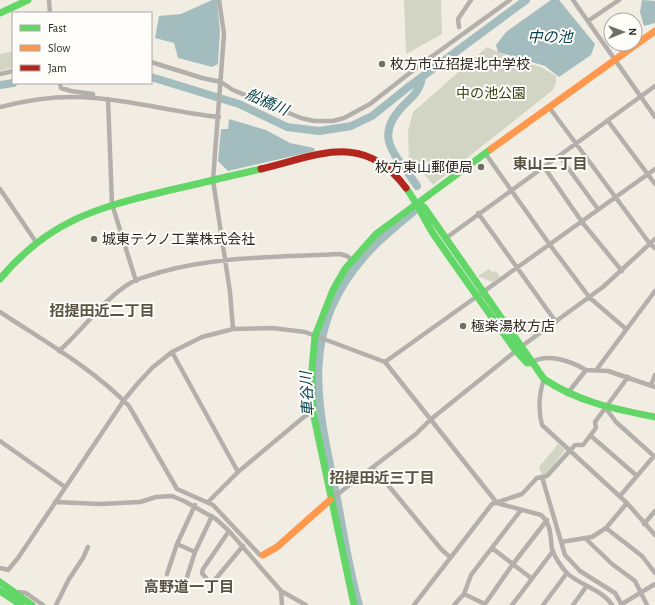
<svg xmlns="http://www.w3.org/2000/svg" width="655" height="605" font-family="'Alegreya Sans','Noto Sans JP',sans-serif">
  <rect width="100%" height="100%" fill="#f2ede3"/>
  <path fill="#d3d5c4" d="M404 0H441L442 34 406 54Z
    M487 47 516 60 541 67 556 76V82L553 90 433 185 420 169 409 163 408 131 413 112Z
    M13 51V67L0 71V54Z
    M489 269 493 273 496 271 500 277 492 282 478 276Z
    M558 444 565 450 547 474 542 475 539 467Z"/>
  <path fill="#a3bcbe" d="M212 0H217L220 31 218 64 212 67 178 58 174 43 155 38 159 16 181 14Z
    M551 0H559L595 44 591 55 559 77 545 66 498 52 496 45 506 32Z
    M642 0 655 1V23L644 26 640 12Z
    M229 119 266 130 290 143 314 148 315 151 228 171 218 161 221 129H228Z"/>
  <g fill="none" stroke-linecap="round" stroke-linejoin="round">
    <path stroke="#a3bcbe" stroke-width="8" d="M151 77 239 104 287 127 319 131 351 126 372 116 407 88 526 0
      M0 85 13 83
      M417 186C398 156 371 139 403 106 413 96 419 92 422 78
      M359 605C348 567 343 528 335 489 317 403 299 330 364 257 378 240 396 226 413 212"/>
    <path stroke="#b3afab" stroke-width="4.5" d="M49 0 50 13
      M219 0 224 34 213 180 230 292 233 329
      M573 0 655 117
      M588 21 619 0
      M459 27 458 19 471 0
      M151 62 202 78 221 82 233 90 301 118 314 121H333L344 118 370 104 420 65 510 0
      M0 74 13 71
      M60 83 61 88 71 91 93 94V97
      M108 99 112 204 136 281
      M0 107C31 99 63 95 94 98 136 101 177 113 219 117
      M549 107 650 244 655 248
      M608 121 655 184
      M485 153 550 245 590 298 626 329
      M560 157 598 209
      M544 167 582 222 622 271
      M0 189 36 242
      M478 213 556 322
      M446 238 655 86
      M0 312C44 341 92 368 129 406L177 489 213 505 260 555H263
      M59 351C84 329 103 299 132 282 141 277 152 275 161 272 218 256 281 257 340 254L347 256 352 260
      M172 352 238 472
      M385 362 655 169
      M532 362C548 353 571 361 586 370
      M597 369 655 291
      M544 379C539 393 538 411 542 425L627 503
      M651 385 655 375
      M567 394 586 370 608 371 655 387
      M605 407 616 422 654 456 620 496
      M591 436 637 476
      M0 441 65 487
      M373 467 441 549 450 557
      M542 477 565 555 580 571 615 593 622 605
      M330 500 416 434 430 420 522 346 603 287 655 239
      M55 502 100 504 140 502 156 497 172 496 184 501 216 519 229 531 281 591 306 605
      M208 502 238 472 305 416 313 412
      M644 524 655 511
      M606 528 642 556 655 573
      M229 531 203 569 202 573 209 582H213L243 546
      M585 538 612 564 635 581 647 605
      M561 542 592 537 606 528 627 503 655 535
      M177 544 195 505
      M492 548 531 578
      M0 568 8 570 18 558 124 400 139 382 153 367 172 352 202 337 233 329 272 328 305 332 385 362 497 503 541 515C552 525 550 537 552 549 554 556 562 568 567 573 579 585 603 590 612 605
      M167 574 177 544 195 552
      M187 577 195 552 212 516
      M281 591 282 605
      M18 592 26 593 43 605
      M464 594 471 575 521 510
      M622 604 655 584
      M56 605 69 579 83 558 88 547
      M414 605 492 504 522 494 537 478 547 476 575 445H583L596 428 595 422 628 377
      M454 605 464 594 485 604 513 564 547 520
      M512 605 553 551
      M543 605 567 573
      M573 605 586 587"/>
    <path stroke="#63d668" stroke-width="7" d="M0 13 28 0
      M406 188C418 204 424 220 434 235 461 274 489 313 516 351L527 363 532 362
      M419 206 424 207 544 379C578 402 615 409 655 417
      M0 279C48 221 96 208 166 191 198 184 229 176 261 169
      M0 582 32 605
      M0 591 21 605
      M354 605 313 412 312 369 315 336 333 290 345 269 376 234 491 149"/>
    <path stroke="#ff974d" stroke-width="7" d="M491 149 655 31
      M263 555 277 547 330 500"/>
    <path stroke="#b3261e" stroke-width="7" d="M261 169C319 155 364 131 406 188"/>
  </g>
  <g fill="#716e66" stroke="#fffdfa" stroke-width="1.5">
    <circle cx="382" cy="64" r="4"/>
    <circle cx="481" cy="167" r="4"/>
    <circle cx="94" cy="239" r="4"/>
    <circle cx="463" cy="326" r="4"/>
  </g>
  <g text-anchor="middle" stroke-width="4" stroke-linejoin="round" paint-order="stroke">
    <g font-size="14" fill="#2c2922" stroke="#fffdfa" text-anchor="start">
      <text x="390" y="69">枚方市立招提北中学校</text>
      <text x="473" y="172" text-anchor="end">枚方東山郵便局</text>
      <text x="102" y="244">城東テクノ工業株式会社</text>
      <text x="471" y="331">極楽湯枚方店</text>
    </g>
    <g font-size="14" fill="#344110" stroke="#fffdfa">
      <text x="491" y="98">中の池公園</text>
    </g>
    <g font-size="15" font-style="italic" fill="#06434c" stroke="#fffdfa">
      <text x="550" y="42">中の池</text>
      <text transform="translate(267 102) rotate(24)" y="5">船橋川</text>
      <text transform="translate(307 394) rotate(-93)" y="5">車谷川</text>
    </g>
    <g font-size="15" font-weight="bold" fill="#5a5343" stroke="#fffdfa">
      <text x="550" y="169">東山二丁目</text>
      <text x="102" y="316">招提田近二丁目</text>
      <text x="382" y="483">招提田近三丁目</text>
      <text x="189" y="592">高野道一丁目</text>
    </g>
  </g>
  <rect x="12" y="12" width="140" height="72" fill="#fffdfa" stroke="#aba8a4"/>
  <rect x="20" y="25" width="20" height="6" fill="#63d668" stroke="#aba8a4"/>
  <text x="48" y="32" font-size="12" fill="#2c2922">Fast</text>
  <rect x="20" y="45" width="20" height="6" fill="#ff974d" stroke="#aba8a4"/>
  <text x="48" y="52" font-size="12" fill="#2c2922">Slow</text>
  <rect x="20" y="65" width="20" height="6" fill="#b3261e" stroke="#aba8a4"/>
  <text x="48" y="72" font-size="12" fill="#2c2922">Jam</text>
  <g transform="translate(623 32) rotate(89)"><circle r="19" fill="#fffdfa" stroke="#aba8a4"/>
  <path d="M0-3L7 15L0 10L-7 15Z" fill="#716e66"/>
  <text y="-6" font-size="11" font-weight="bold" text-anchor="middle" fill="#2c2922">N</text>
  </g>
</svg>
